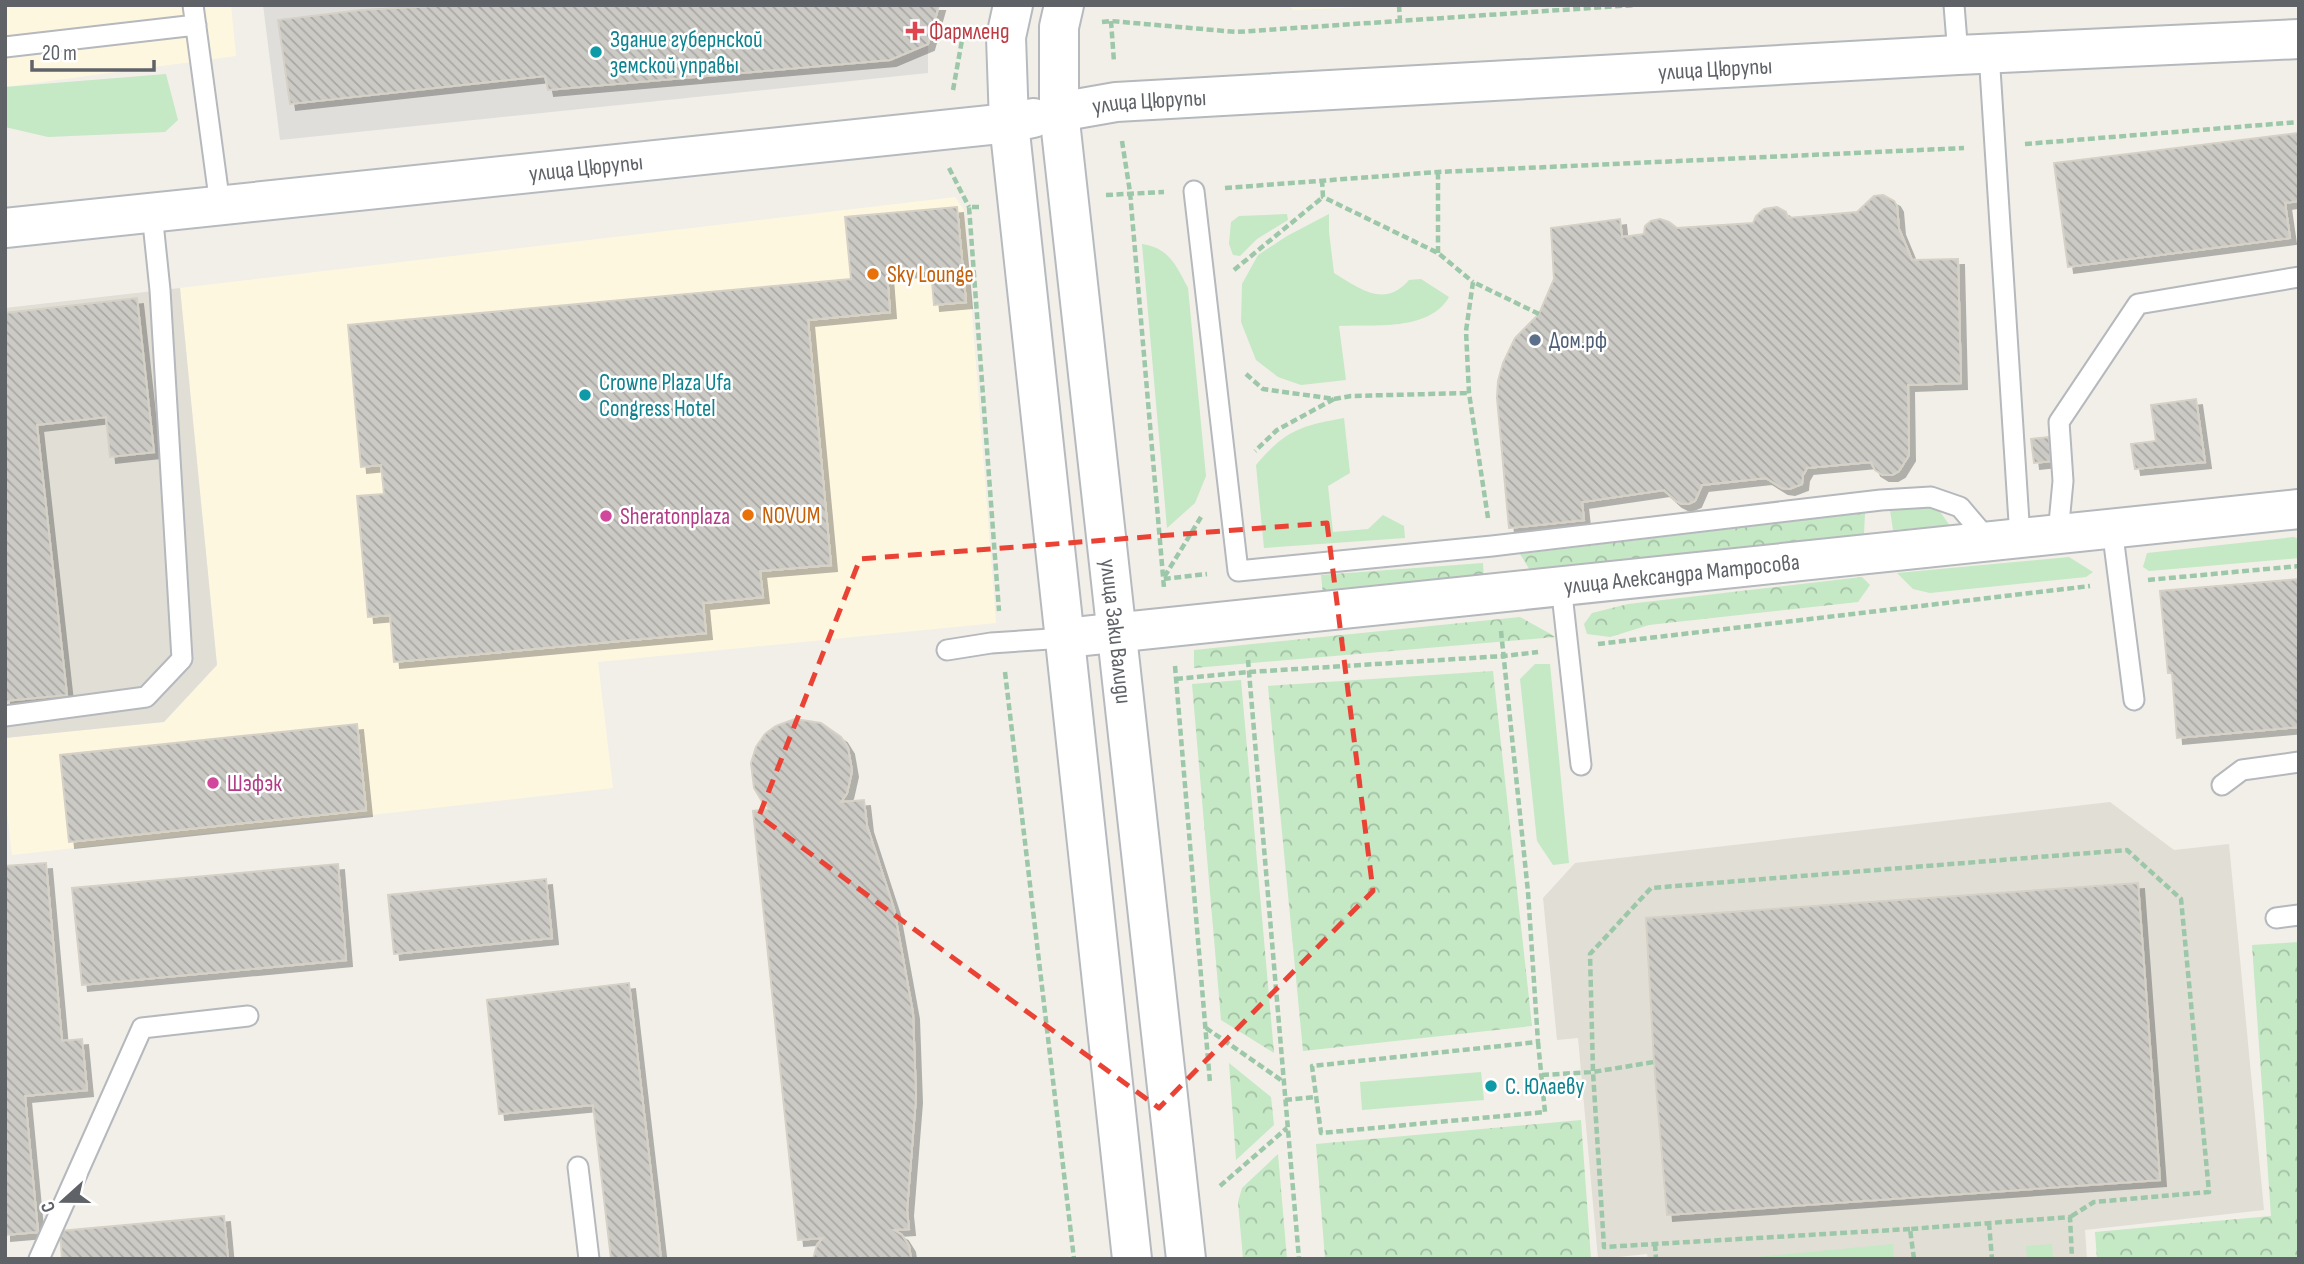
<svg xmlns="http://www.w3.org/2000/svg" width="2304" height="1264" font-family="'Sofia Sans Condensed',sans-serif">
  <defs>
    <pattern id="forest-crowns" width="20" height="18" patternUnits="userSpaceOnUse" patternTransform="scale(1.75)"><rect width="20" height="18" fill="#c5e8c5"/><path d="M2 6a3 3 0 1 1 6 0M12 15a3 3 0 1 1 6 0" fill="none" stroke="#a3c0a4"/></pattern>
    <pattern id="building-back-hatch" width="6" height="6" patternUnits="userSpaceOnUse" patternTransform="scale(1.75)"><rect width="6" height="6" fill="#cccac5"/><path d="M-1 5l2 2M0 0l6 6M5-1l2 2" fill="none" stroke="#a9a8a4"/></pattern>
    <filter id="shadow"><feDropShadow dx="6" dy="6" stdDeviation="0" flood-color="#0004"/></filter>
  </defs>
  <rect width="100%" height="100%" fill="#f1efe8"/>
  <path fill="#fef7e0" d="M5 5H231L236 56 5 87Z
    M1289 5H1420L1293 10Z
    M955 197 964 210 996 623 598 662 613 788 12 855 6 804 5 738 164 722 217 665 180 288Z"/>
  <path fill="#e0deda" d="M263 5H939L928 44V73L280 140Z"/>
  <path fill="#e1ded6" d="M180 288 217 665 164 722 5 738V308Z
    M2110 802 2174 850 2229 844 2264 1210 2085 1230 2087 1259H1648L1647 1254 1598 1259 1578 1038 1557 1040 1543 898 1575 863Z"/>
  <path fill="#c5e8c5" d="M166 74 178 120 165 132 48 137 5 127V87Z
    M1287 214 1288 220 1257 239 1240 256 1233 255 1229 244 1231 222 1239 216Z
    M1329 214V232L1334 273C1359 288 1384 309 1409 280L1421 279 1449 297C1429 332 1373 324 1339 326L1346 380 1301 385 1278 377 1256 360 1241 322 1242 284 1258 255 1287 236Z
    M1142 244C1169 248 1176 265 1188 288L1206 476 1195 503 1167 528Z
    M1344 418 1350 473 1328 486 1333 532 1368 529 1383 515 1404 526 1405 538 1264 548 1256 465C1286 430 1300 426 1344 418Z
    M1936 506 1950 526 1893 530 1890 510Z
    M2294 537 2299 539V558L2149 571 2143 567 2147 553Z
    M2069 557 2093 572 2086 577 1930 593 1913 589 1897 573Z
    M1535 664H1550L1569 863 1553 865 1537 841 1520 679Z
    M1481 1072 1484 1100 1362 1110 1360 1082Z
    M1893 1244 1894 1259H1737Z
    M2052 1244 2053 1259H2027L2026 1246Z"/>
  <path fill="url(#forest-crowns)" d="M1865 513 1864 534 1531 572 1520 554Z
    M1483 563 1484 583 1323 595 1321 575Z
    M1862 577 1870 585 1858 602 1649 625 1610 637 1587 634 1584 624 1592 613 1628 604Z
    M1520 617 1556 637 1194 668V650Z
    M1493 671 1532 1026 1303 1051 1268 686Z
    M1241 680 1274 1053 1221 1020 1192 684Z
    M2299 942V1259H2097L2095 1232 2271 1216 2252 945Z
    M1229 1063 1271 1097 1274 1125 1236 1160Z
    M1581 1120 1591 1259H1325L1316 1144Z
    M1278 1154 1287 1259H1243L1238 1202 1242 1188Z"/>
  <path fill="url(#building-back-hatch)" stroke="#d6d1c6" stroke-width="2" filter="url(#shadow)" d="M455 5H939L928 44 890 60 548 90 545 76 290 104 278 20 361 10Z
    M2299 133V201L2285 203 2290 238 2068 267 2054 163Z
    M1883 195 1894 201 1897 206 1899 229 1912 260 1958 259 1961 383 1908 385 1909 455 1899 471 1892 475H1883L1875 470 1871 462 1807 468 1803 475 1802 484 1789 489 1782 488 1766 478 1702 485 1695 501 1688 504H1682L1676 501 1664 490 1582 502 1584 520 1509 528 1497 398 1498 381 1503 363 1515 338 1539 314 1554 279 1551 228 1620 219 1622 237 1644 234 1645 226 1651 221 1660 219 1669 222 1677 228 1753 223 1756 216 1764 209 1777 207 1786 212 1788 218 1857 212 1874 196Z
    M957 207 966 302 934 305 931 270 887 273 890 312 808 320 831 565 760 571 763 597 703 603 706 633 394 662 390 615 368 617 357 496 384 494 381 465 361 467 348 325 851 279 845 217Z
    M137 298 154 452 110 457 106 417 37 425 67 695 5 701V313Z
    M2196 399 2205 462 2135 469 2131 444 2156 441 2151 405Z
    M2049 437 2051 461 2034 463 2031 439Z
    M2299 579V727L2177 738 2172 673H2168L2160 591Z
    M795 719 821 723 841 737 848 748 852 771 847 793 841 802 864 800 867 826 894 909 913 1013 916 1097 907 1210 909 1229 894 1230 902 1235 909 1246 911 1259H813L817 1245 823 1238 798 1240 753 811 770 809 763 803 754 788 751 763 756 747 765 734 776 726Z
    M357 724 366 810 69 842 60 755Z
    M46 863 62 1041 82 1039 87 1090 25 1096 38 1232 5 1235V866Z
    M338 864 346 960 82 985 72 888Z
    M546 879 552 938 394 954 388 895Z
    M2138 883 2160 1180 1667 1215 1654 1062 1646 918Z
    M629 983 661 1259H611L593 1105 499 1114 487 1000Z
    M224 1216 228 1259H62L60 1231Z"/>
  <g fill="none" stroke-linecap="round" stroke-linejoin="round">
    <defs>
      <path id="service" d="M193 5 220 205
        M1954 5 1958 55
        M5 47 196 25
        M1989 53 2020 538
        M1194 191 1238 571 1492 546 1881 500 1931 497 1960 507 1989 541
        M2112 528 2134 700
        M2058 534 2063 481 2059 422 2138 304 2299 277
        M1561 585 1581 765
        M947 650 991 643 1065 638
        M5 716 146 697 182 659 160 290 152 213
        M2222 785 2242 770 2299 762
        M2276 918 2299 915
        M578 1167 589 1259
        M39 1259 142 1028 248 1016"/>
      <g id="minor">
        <path id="s1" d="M1059 112 1116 102 1958 55 2299 39"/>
        <path id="s2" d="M1065 638 2299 509"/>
      </g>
      <g id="secondary">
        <path d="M1013 5 1006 37 1009 123 1132 1259"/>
        <path id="s3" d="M1064 5 1059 27V112L1186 1259"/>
        <path id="s4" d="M5 228 1009 123 1033 118"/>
      </g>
    </defs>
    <use href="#service" stroke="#b5b8bc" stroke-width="23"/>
    <use href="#minor" stroke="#b5b8bc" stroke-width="42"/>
    <use href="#secondary" stroke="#b6babf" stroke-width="42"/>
    <path stroke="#9cc7a9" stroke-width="4.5" stroke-dasharray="7 3.5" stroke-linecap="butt" d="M1399 5 1400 21
      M1111 21 1114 62
      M1102 22 1111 21 1236 32 1635 5
      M953 90 964 29
      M1122 141 1130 192 1164 588
      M2025 144 2299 122
      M949 168 969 207
      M1322 180 1323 197 1438 253 1473 282
      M1225 188 1438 172 1964 148
      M1106 195 1164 192
      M979 207H969L999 611
      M1438 253V172
      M1234 270 1323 197
      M1246 374 1263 389 1334 399 1277 430 1255 451
      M1334 399 1351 396 1469 393
      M1201 517 1163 579 1207 574
      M1488 518 1469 393 1466 331 1473 282 1539 314
      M2148 580 2299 566
      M1501 631 1528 892 1538 1042
      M1598 644 2090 586
      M1248 660 1299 1259
      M1175 666 1210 1083
      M1005 672 1074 1259
      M1176 679 1249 672 1504 656 1538 652
      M1206 1028 1284 1082
      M1538 1042 1545 1112 1321 1133 1312 1066Z
      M1542 1075 1593 1072 1654 1062
      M1285 1100 1315 1097
      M1220 1186 1287 1128
      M1989 1223 1992 1259
      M1910 1229 1604 1247 1593 1072 1590 954 1651 888 2127 850 2181 899 2209 1192 2094 1202 2070 1217
      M1655 1244 1656 1259
      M1914 1259 1910 1229 2070 1217 2072 1259"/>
    <use href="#service" stroke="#fff" stroke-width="19"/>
    <use href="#minor" stroke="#fff" stroke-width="38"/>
    <use href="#secondary" stroke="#fff" stroke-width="38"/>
  </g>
  <path fill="none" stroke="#ea4335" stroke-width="5" stroke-dasharray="14 9" stroke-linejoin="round" d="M1327 523 1373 891 1159 1108 759 816 860 559Z"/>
  <path fill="#e0444e" stroke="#fff" stroke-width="2.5" d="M911.5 20.5h7v7h7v7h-7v7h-7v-7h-7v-7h7z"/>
  <g fill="#0f9aa8" stroke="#fff" stroke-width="2.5">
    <circle cx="596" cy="52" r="7"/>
    <circle cx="585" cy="395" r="7"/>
    <circle cx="1491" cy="1086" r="7"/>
  </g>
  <g fill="#e8710a" stroke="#fff" stroke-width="2.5">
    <circle cx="873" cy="274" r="7"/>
    <circle cx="748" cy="515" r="7"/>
  </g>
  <circle fill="#5c6f8a" stroke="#fff" stroke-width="2.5" cx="1535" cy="340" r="7"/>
  <g fill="#d1479c" stroke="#fff" stroke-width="2.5">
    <circle cx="606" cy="516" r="7"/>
    <circle cx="213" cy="783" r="7"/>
  </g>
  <g text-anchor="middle" stroke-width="5" stroke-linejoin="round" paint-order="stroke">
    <g font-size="23" fill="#be3a42" stroke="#fff" text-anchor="start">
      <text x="929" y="39">Фармленд</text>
    </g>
    <g font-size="23" fill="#0d838f" stroke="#fff" text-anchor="start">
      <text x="610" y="47">Здание губернской<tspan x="610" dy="26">земской управы</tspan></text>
      <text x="599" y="390">Crowne Plaza Ufa<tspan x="599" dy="26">Congress Hotel</tspan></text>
      <text x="1505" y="1094">С. Юлаеву</text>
    </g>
    <g font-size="23" fill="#5f6368" stroke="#fff">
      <text dy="8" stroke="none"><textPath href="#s1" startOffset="658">улица Цюрупы</textPath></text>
      <text dy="8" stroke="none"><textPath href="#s1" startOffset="91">улица Цюрупы</textPath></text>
      <text dy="8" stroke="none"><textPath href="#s4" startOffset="584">улица Цюрупы</textPath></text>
      <text dy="8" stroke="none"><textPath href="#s2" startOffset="620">улица Александра Матросова</textPath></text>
      <text dy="8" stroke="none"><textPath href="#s3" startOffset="630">улица Заки Валиди</textPath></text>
    </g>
    <g font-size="23" fill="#c56008" stroke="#fff" text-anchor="start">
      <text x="887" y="282">Sky Lounge</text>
      <text x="762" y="523">NOVUM</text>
    </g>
    <g font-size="23" fill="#4e5e75" stroke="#fff" text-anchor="start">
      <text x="1549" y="348">Дом.рф</text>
    </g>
    <g font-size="23" fill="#b23c85" stroke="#fff" text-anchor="start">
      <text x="620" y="524">Sheratonplaza</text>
      <text x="227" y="791">Шэфэк</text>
    </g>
  </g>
  <rect width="2304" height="1264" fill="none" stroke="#5f6368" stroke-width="14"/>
  <g transform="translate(63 1201) rotate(249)" stroke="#ffffff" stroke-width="5" paint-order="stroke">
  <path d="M0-5L12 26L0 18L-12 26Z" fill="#5f6368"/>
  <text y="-10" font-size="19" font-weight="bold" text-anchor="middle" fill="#5f6368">С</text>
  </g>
  <path d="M32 60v10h122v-10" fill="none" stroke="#5f6368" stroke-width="3.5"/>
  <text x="42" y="60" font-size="21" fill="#5f6368" stroke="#ffffff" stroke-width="5" paint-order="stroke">20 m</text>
</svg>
